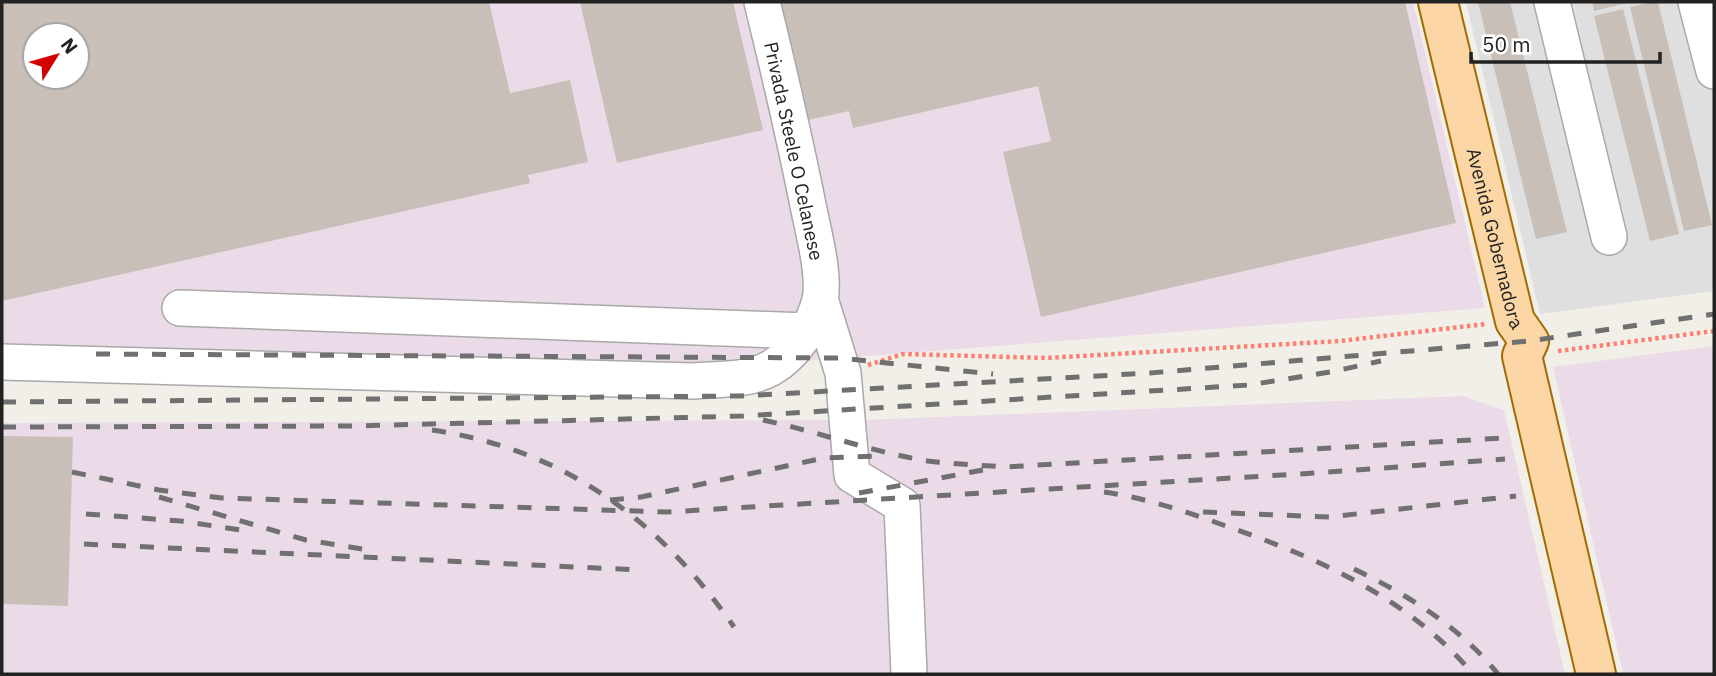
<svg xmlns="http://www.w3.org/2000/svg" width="1716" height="676" font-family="'IBM Plex Sans',sans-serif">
  <rect width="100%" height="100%" fill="#f2efe9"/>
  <path fill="#e0dfdf" d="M1466 2H1714V291L1540 314Z"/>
  <path fill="#ebdbe8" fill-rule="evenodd" d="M2 2H1413L1485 308 739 366 2 375ZM35 35H77V77H35Z
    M1714 346V674H1623L1553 367Z
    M1463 396 1504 410 1565 674H2V423L865 420Z"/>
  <path fill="#c7bfb8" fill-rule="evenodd" d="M2 2H489L510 93 570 80 588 162 528 175 530 183 2 301ZM35 35H77V77H35Z
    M580 2H733L763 130 617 163Z
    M776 2H1405L1456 223 1041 317 1003 152 1051 141 1038 86 853 128 849 111 804 121Z
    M1478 2H1510L1567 232 1536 239Z
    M1592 2H1626V3L1594 11Z
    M1653 2H1658L1712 225 1684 231 1630 7Z
    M1623 9 1679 234 1650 241 1594 16Z
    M2 436 73 437 68 606 2 604Z"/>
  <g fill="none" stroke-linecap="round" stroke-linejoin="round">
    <defs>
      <path id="minor" d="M1552 2 1609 237
        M1696 2 1714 71
        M820 299 843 373 852 475 902 505 909 674
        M180 308 806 331
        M2 362 693 381C720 379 748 381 771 368 794 355 814 325 820 300 825 276 814 234 809 210 795 140 779 71 762 2"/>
      <g id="major">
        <path id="s1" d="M1438 2 1515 321 1529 341 1522 356 1596 674"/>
      </g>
    </defs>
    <use href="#minor" stroke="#a9a9a9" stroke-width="38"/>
    <use href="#major" stroke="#a06b00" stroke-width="42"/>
    <path stroke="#fa8072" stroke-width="4.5" stroke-dasharray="3.5 3.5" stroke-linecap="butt" d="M1558 351 1714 331
      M868 365 903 354 1046 358 1340 341 1486 324"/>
    <use href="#minor" stroke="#fff" stroke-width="35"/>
    <use href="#major" stroke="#fcd6a4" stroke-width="38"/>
    <path stroke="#707070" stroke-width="5" stroke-dasharray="14 14" stroke-linecap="butt" d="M96 354 839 358 993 374
      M2 402 741 396 1150 373 1529 341 1714 314
      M763 420C819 432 872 452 928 461 953 464 979 465 1005 467L1504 438
      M2 427 352 426 743 416 1249 385 1330 372 1381 361
      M432 430C563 449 660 520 734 627
      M72 472 159 490 222 498 667 512 1315 473 1505 459
      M1104 492C1145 498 1185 511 1223 525 1316 557 1408 597 1473 674
      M859 493 983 470
      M159 497 306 540 369 550
      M610 500 641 497 824 458 879 456
      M1203 512 1329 517 1516 496
      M86 514 181 521 247 531
      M84 544 640 570
      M1354 569C1408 595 1460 627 1498 674"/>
  </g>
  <g text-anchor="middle" stroke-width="5" stroke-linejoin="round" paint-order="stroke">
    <g font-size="19" fill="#222" stroke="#fff">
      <text transform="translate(794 151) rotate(78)" y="7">Privada Steele O Celanese</text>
      <text dy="7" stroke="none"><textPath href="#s1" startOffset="243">Avenida Gobernadora</textPath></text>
    </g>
  </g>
  <rect width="1716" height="676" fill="none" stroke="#222222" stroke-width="7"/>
  <g transform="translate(56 56) rotate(53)"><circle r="33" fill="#ffffff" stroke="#a7a7a7" stroke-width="2"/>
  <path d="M0-5L12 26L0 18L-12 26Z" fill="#d40000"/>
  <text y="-10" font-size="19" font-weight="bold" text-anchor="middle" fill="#222222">N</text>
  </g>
  <path d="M1471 52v10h189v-10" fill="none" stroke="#222222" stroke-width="3.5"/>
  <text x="1482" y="52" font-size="21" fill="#222222" stroke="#ffffff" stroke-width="5" paint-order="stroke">50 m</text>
</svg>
